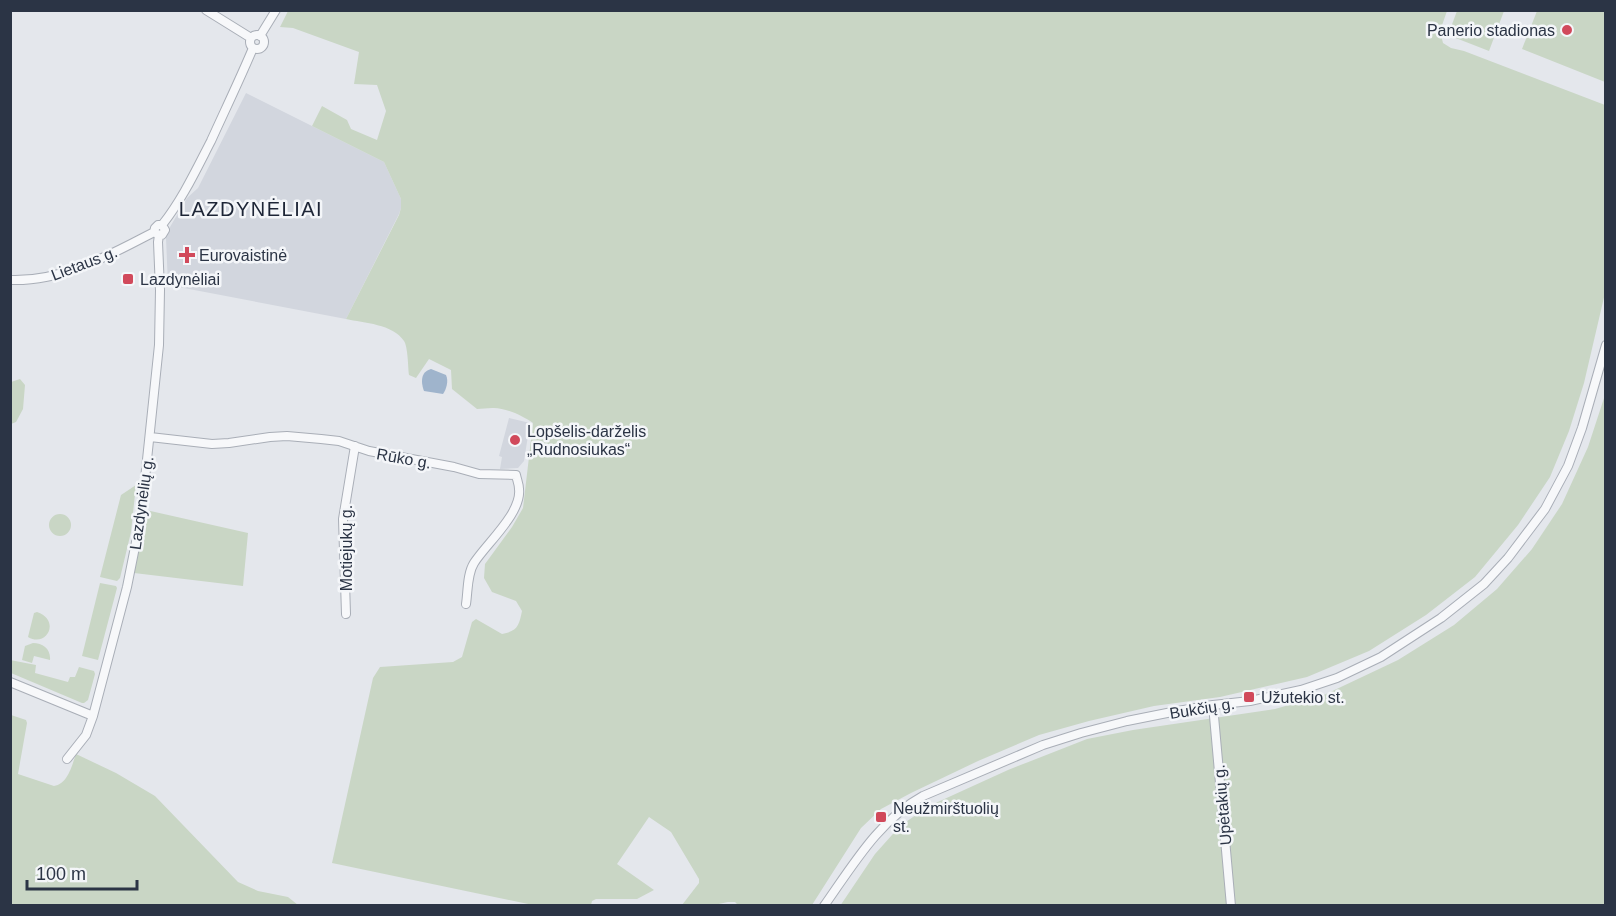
<svg xmlns="http://www.w3.org/2000/svg" width="1616" height="916" font-family="Helvetica,sans-serif">
  <rect width="100%" height="100%" fill="#e4e7ec"/>
  <path fill="#d2d6de" d="M246 93 384 162 401 199V208L399 214 346 319 168 285 166 238 170 227 187 198 198 188Z
    M509 418 530 423 524 461 518 468 500 469 502 457 499 456Z"/>
  <path fill="#c9d6c5" d="M288 11H1447L1440 31 1443 43 1451 48 1464 51 1605 105V293L1584 383 1569 431 1550 477 1518 525 1475 577 1426 615 1369 651 1307 677 1220 697 1154 706 1089 721 1039 735 978 761 911 793 881 809 861 828 812 905H738L735 902H728L714 905H682L699 883V879L671 832 649 817 617 864 654 890 637 899H596L592 901 591 905H533L332 863 373 678 380 667 453 662 462 657 472 622 476 619 502 634C518 631 519 625 522 611L516 601 492 592 484 578 485 564 512 527 523 508 533 423C523 416 504 407 492 408 487 408 482 409 477 409L452 389 451 370 429 359 416 378 409 375C408 367 408 347 404 341 393 324 364 323 346 319L399 215 401 208V199L384 162 312 126 322 106 347 120 351 129 377 140 386 111 377 85 354 84 359 52 293 28 280 27Z
    M1457 11H1504L1489 51 1448 35Z
    M1537 11H1605V82L1522 49Z
    M20 379 25 385 23 409 16 422 11 424V382Z
    M1605 395V905L840 906 875 854 900 826 929 806 1008 770 1087 739 1133 730 1275 709 1324 695 1398 660 1454 625 1497 589 1532 549 1562 504 1588 447Z
    M136 485 131 532 120 578 117 581 100 577 121 495Z
    M146 510 248 533 243 586 134 573Z
    M49 525a11 11 0 1 1 22 0a11 11 0 1 1-22 0Z
    M100 583 116 586 117 588 98 660 82 656Z
    M37 612C61 620 47 648 28 637L34 613Z
    M33 643C43 643 51 649 50 660L34 656 32 663 22 660 25 646Z
    M10 660 36 665 35 673 68 682 70 677H75L79 667 94 671 95 674 88 700 84 703H82L11 673Z
    M11 715 26 720 27 723 18 774 54 786C68 784 72 765 76 754L116 773 155 796 238 882 258 891 288 897 298 905H11Z"/>
  <path fill="#9fb4cc" d="M431 369 446 375C449 381 446 390 443 394L424 391C421 383 420 372 431 369Z"/>
  <g fill="none" stroke-linecap="round" stroke-linejoin="round">
    <defs>
      <path id="street" d="M206 10 251 38
        M250 42a7 7 0 1 1 14 0a7 7 0 1 1-14 0Z
        M260 36 276 10
        M159 235 154 232 155 228 158 225H162C182 200 196 170 211 141 225 110 240 79 253 48
        M10 280C62 282 110 255 154 232
        M150 437 212 444 229 443 270 437 287 436 321 439 339 441 369 451 454 467 479 474 516 475C517 480 519 484 519 489 522 513 486 544 474 563 467 574 468 591 466 604
        M346 614 343 519 355 446
        M10 682 93 716
        M1213 705 1231 906
        M67 759 86 735 93 716 127 587 141 517 159 345 160 290 158 242 159 235H162L165 230 162 225
        M824 906C853 865 879 820 923 796L1043 745 1081 733 1127 721 1172 712 1213 705 1250 701 1301 690 1337 678 1381 657 1441 618 1484 584 1508 558 1545 509 1568 466 1582 428 1606 345"/>
    </defs>
    <use href="#street" stroke="#a9aeb7" stroke-width="10"/>
    <use href="#street" stroke="#f7f8fa" stroke-width="8"/>
  </g>
  <g fill="#d1495b" stroke="#f4f6f9" stroke-width="2">
    <circle cx="1567" cy="30" r="6"/>
    <path d="M184 246h6v6h6v6h-6v6h-6v-6h-6v-6h6z"/>
    <rect x="122" y="273" width="12" height="12" rx="3"/>
    <circle cx="515" cy="440" r="6"/>
    <rect x="1243" y="691" width="12" height="12" rx="3"/>
    <rect x="875" y="811" width="12" height="12" rx="3"/>
  </g>
  <g text-anchor="middle" stroke-width="5" stroke-linejoin="round" paint-order="stroke">
    <g font-size="16" fill="#2b3445" stroke="#f4f6f9" text-anchor="start">
      <text x="1555" y="36" text-anchor="end">Panerio stadionas</text>
      <text x="199" y="261">Eurovaistinė</text>
      <text x="140" y="285">Lazdynėliai</text>
      <text x="527" y="437">Lopšelis-darželis<tspan x="527" dy="18">„Rudnosiukas“</tspan></text>
      <text x="1261" y="703">Užutekio st.</text>
      <text x="893" y="814">Neužmirštuolių<tspan x="893" dy="18">st.</tspan></text>
    </g>
    <g font-size="16" fill="#2b3445" stroke="#f4f6f9">
      <text transform="translate(84 263) rotate(-21)" y="6">Lietaus g.</text>
      <text transform="translate(404 458) rotate(10)" y="6">Rūko g.</text>
      <text transform="translate(141 503) rotate(-82)" y="6">Lazdynėlių g.</text>
      <text transform="translate(346 548) rotate(-90)" y="6">Motiejukų g.</text>
      <text transform="translate(1202 708) rotate(-9)" y="6">Bukčių g.</text>
      <text transform="translate(1222 805) rotate(-95)" y="6">Upėtakių g.</text>
    </g>
    <g font-size="20" letter-spacing="1.5" fill="#1d2536" stroke="#f4f6f9">
      <text x="251" y="216">LAZDYNĖLIAI</text>
    </g>
  </g>
  <rect width="1616" height="916" fill="none" stroke="#2b3445" stroke-width="24"/>
  <path d="M27 880v9h110v-9" fill="none" stroke="#2b3445" stroke-width="3"/>
  <text x="36" y="880" font-size="18" fill="#2b3445" stroke="#f4f6f9" stroke-width="4.5" paint-order="stroke">100 m</text>
</svg>
